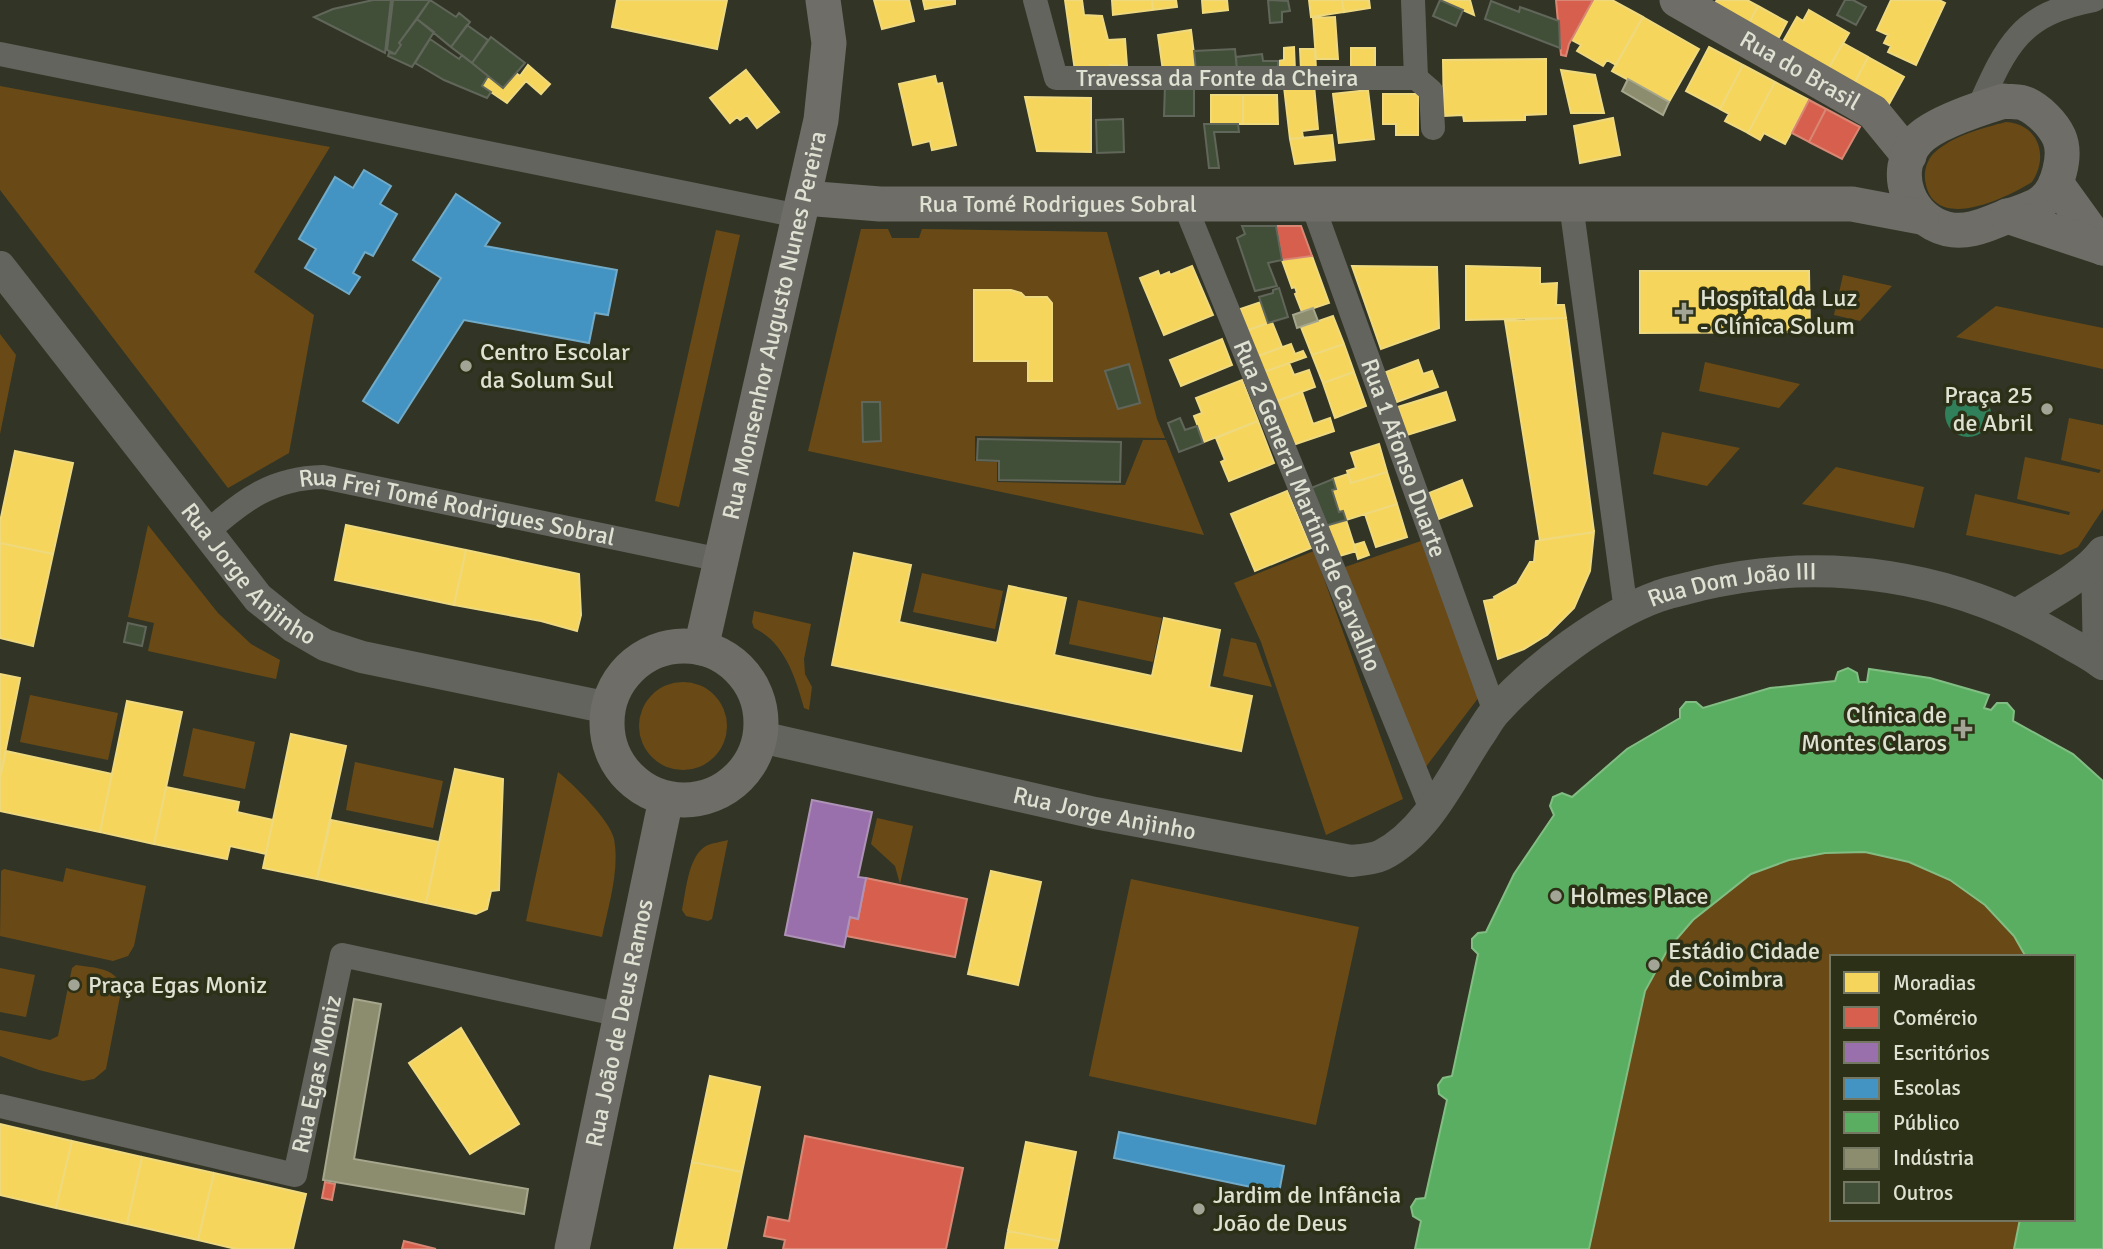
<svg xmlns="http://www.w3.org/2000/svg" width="2103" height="1249" font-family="Signika,sans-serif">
  <rect width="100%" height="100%" fill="#323526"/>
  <path fill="#694a16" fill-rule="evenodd" d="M0 86 330 147 254 272 314 315 289 453 228 488 0 190Z
    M2006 122C2039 124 2049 157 2032 182 2006 198 1937 232 1926 185 1923 174 1926 162 1933 154 1951 136 1983 128 2006 122Z
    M861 229H888L892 238H919L922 229 1107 232 1157 419 1165 438 975 436V461L997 462V482L1125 485 1143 440H1166L1204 535 808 451Z
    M716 230 740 235 679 507 655 501Z
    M1843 275 1892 286 1860 321 1834 315Z
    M1996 306 2103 328V369L1956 337Z
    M0 334 16 355 0 434Z
    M1705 362 1800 384 1779 408 1699 391Z
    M2069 418 2103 425V509L2078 547 2061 555 1966 535 1975 494 2069 515 2070 512 2017 499 2025 457 2099 473 2101 470 2061 460Z
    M1662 432 1740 448 1707 486 1653 474Z
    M1836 467 1924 487 1914 528 1802 504Z
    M148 525 218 613 251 644 280 660 276 679 148 651 154 623 128 617Z
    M1421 541 1479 697 1425 768 1342 568Z
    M1314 551 1403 799 1326 835 1261 642 1234 583Z
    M922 573 1003 591 995 629 913 612Z
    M1078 600 1162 618 1153 662 1069 644Z
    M754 611 811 624 804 659 805 674 812 687 809 710 804 708C796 679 785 642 754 628L752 622Z
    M1231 638 1256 643 1272 687 1223 676Z
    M1848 668 1857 673 1860 682H1867L1869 669 1930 678 1989 695 1984 708 1990 710 1997 703 2014 711V721L2073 754 2103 781V1249H1415L1421 1221 1413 1216 1411 1207 1416 1199 1425 1197 1447 1100 1439 1094 1438 1085 1443 1078 1452 1076 1478 954 1472 948V939L1478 933 1487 932 1572 797 1680 718V709L1686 702H1696L1703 708 1770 688 1835 681 1838 672ZM1832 957H2073V1219H1832Z
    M639 726a44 44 0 1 1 88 0a44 44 0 1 1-88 0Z
    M30 695 118 713 108 760 20 742Z
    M193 728 255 742 245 789 183 776Z
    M355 762 443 781 433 828 346 810Z
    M558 772C573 784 610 820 614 839 620 870 608 907 602 937L526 921Z
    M877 818 913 826 900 884 895 866 871 844Z
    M728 840 712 919 708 921 686 916 682 910C686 892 688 856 706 846 712 843 721 842 728 840Z
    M66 868 146 886 134 946 128 956 113 961 0 936 1 871 4 869 63 882Z
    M1131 879 1359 927 1316 1125 1089 1076Z
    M76 965C94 968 114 967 122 986L106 1069 94 1079 83 1081 39 1070 0 1056V1030L50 1040 58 1036 72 968Z
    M0 968 35 975 26 1017 0 1012Z"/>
  <path fill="#30805b" d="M1945 414a23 23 0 1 1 46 0a23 23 0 1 1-46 0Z"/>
  <path fill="#f6d55c" stroke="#efd97f" stroke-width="2" d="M617 0H727L717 49 612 27Z
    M874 0H909L914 21 882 29Z
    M923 0H955V4L925 9Z
    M1065 0H1082L1084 15 1102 16 1108 40 1125 39 1127 66 1110 65 1111 71H1075Z
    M1112 0H1152L1153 10 1113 15Z
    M1152 0H1176L1177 7 1153 10Z
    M1202 0H1227L1228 10 1203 13Z
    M1309 0H1342L1344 12 1311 17Z
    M1342 0H1369L1370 8 1344 12Z
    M1440 0H1470L1474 15Z
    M1593 0H1612L1643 17 1616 65 1607 60 1603 66 1577 51 1581 45 1572 40Z
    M1717 0H1747L1758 6 1748 25 1713 6Z
    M1891 0H1939L1945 3 1916 65 1888 52 1891 46 1884 43 1888 35 1877 30Z
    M1758 6 1787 22 1777 41 1748 25Z
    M1809 10 1849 33 1827 71 1781 45 1797 17 1803 21Z
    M1335 17 1338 59H1316L1313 18Z
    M1643 17 1699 49 1669 102 1612 71Z
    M1191 30 1196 70 1163 71 1158 35Z
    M1843 43 1868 57 1853 86 1827 71Z
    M1294 47 1295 71H1278V61L1284 60V48Z
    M1709 47 1743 65 1720 109 1686 91Z
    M1351 48H1375V70H1351Z
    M1300 49H1315L1316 70H1301Z
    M1868 57 1904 77 1888 106 1853 86Z
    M1546 59V114L1525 115V120L1464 121 1463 115 1444 116 1443 60Z
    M528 65 550 84 541 94 526 81 507 103 482 86 488 76 503 88 516 73 520 76Z
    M1743 65 1775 82 1748 133 1725 121 1729 114 1720 109Z
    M746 70 779 112 757 128 747 115 740 120 737 117 730 123 710 98Z
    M1561 70 1595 75 1604 113H1571Z
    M935 76 937 84 942 83 956 145 932 150 930 141 913 145 899 84Z
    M1775 82 1809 100 1785 144 1764 133 1760 140 1748 133Z
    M1314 85 1318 129 1302 131 1303 138 1290 139 1284 87Z
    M1368 90 1374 139 1339 143 1333 94Z
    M1383 94H1418V135H1396V124H1383Z
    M1211 95H1243V124H1211Z
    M1243 95H1277L1278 124H1243Z
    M1025 97 1091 98V152L1037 151Z
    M1613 118 1620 155 1580 163 1574 126Z
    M1332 135 1335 160 1295 164 1290 139Z
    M1312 256 1329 303 1302 312 1295 294 1297 293 1295 287 1292 288 1282 260Z
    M1192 266 1213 315 1164 335 1140 278 1158 271 1160 276 1169 272 1170 275Z
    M1352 266 1437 267 1439 328 1381 349Z
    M1466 266 1540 268V284L1557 283 1556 305H1564L1566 318 1466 320Z
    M1640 271H1809L1810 332 1640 333Z
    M974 290H1011L1021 293 1025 297H1047L1052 303V381H1028V361H974Z
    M1261 302 1268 323 1248 330 1240 309Z
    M1333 316 1344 344 1312 355 1301 327Z
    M1566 318 1594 532 1540 540 1505 321Z
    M1272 322 1282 347 1258 356 1248 330Z
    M1222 339 1232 365 1181 386 1170 360Z
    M1291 344 1295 354 1303 351 1306 357 1264 372 1258 356Z
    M1344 344 1354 372 1323 383 1312 355Z
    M1418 360 1423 374 1432 371 1438 387 1397 402 1386 372Z
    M1289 363 1294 375 1309 370 1315 387 1274 402 1264 372Z
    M1354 372 1366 406 1335 418 1323 383Z
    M1242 380 1258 421 1204 442 1194 416 1202 413 1196 398Z
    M1302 392 1313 424 1330 418 1334 431 1290 446 1274 402Z
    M1446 392 1455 420 1407 435 1398 407Z
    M1258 421 1274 463 1229 481 1221 462 1225 460 1216 438Z
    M1379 444 1387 472 1351 483 1347 471 1356 468 1351 453Z
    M15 451 73 463 53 554 0 543V522Z
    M1387 472 1397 504 1346 520 1343 511 1339 512 1332 490 1336 489 1333 479 1348 474 1351 483Z
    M1462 480 1472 506 1439 519 1429 493Z
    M1287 491 1311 548 1255 571 1231 514Z
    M1397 504 1407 537 1376 547 1365 514Z
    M1346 520 1356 551 1336 557 1325 526Z
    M346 525 466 550 454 605 335 580Z
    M1594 532 1590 571 1574 608 1547 635 1524 649 1498 659 1484 601 1495 599 1494 597 1517 584 1530 562H1534L1536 541Z
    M1364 542 1369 555 1358 559 1354 545Z
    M0 543 53 554 33 646 0 638Z
    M466 550 579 574 581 615 577 631 541 621 454 605Z
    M854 553 911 565 899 622 997 643 1009 586 1066 598 1054 655 1152 676 1164 618 1220 630 1209 687 1252 696 1241 751 832 665Z
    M0 674 20 678 0 778Z
    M127 701 182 712 154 844 100 832Z
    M291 734 346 746 317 879 263 868Z
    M6 751 112 774 100 832 0 811V778Z
    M455 769 503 779 499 890 491 891 487 909 476 914 426 903Z
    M166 787 239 802 237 812 273 820 266 854 230 846 227 859 154 844Z
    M331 820 439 842 426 903 317 879Z
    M991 871 1041 882 1018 985 968 974Z
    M461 1028 519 1124 470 1154 409 1063Z
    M710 1076 760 1087 742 1172 692 1162Z
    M0 1124 72 1141 56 1208 0 1195Z
    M72 1141 142 1157 127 1224 56 1208Z
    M1026 1142 1076 1152 1059 1241 1008 1231Z
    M142 1157 214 1173 198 1240 127 1224Z
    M692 1162 742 1172 726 1249H674Z
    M214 1173 306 1194 293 1249H236L198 1240Z
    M1008 1231 1059 1241 1057 1249H1005Z"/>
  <path fill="#d6604d" stroke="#d98775" stroke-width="2" d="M1556 0H1593L1569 44 1566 56 1561 55Z
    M1809 100 1826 109 1809 142 1792 133Z
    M1826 109 1860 127 1842 159 1809 142Z
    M1276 226H1301L1312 256 1282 260Z
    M866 878 967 899 955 957 846 936 850 917 858 919Z
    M805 1136 963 1168 946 1249H783L785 1240 764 1236 768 1217 789 1221Z
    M325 1182 335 1184 332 1200 322 1198Z
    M404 1241 436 1249H402Z"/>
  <path fill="#9970ab" stroke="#ae92b7" stroke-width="2" d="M812 800 872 812 858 877 866 878 858 919 850 917 844 947 785 935Z"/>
  <path fill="#4393c3" stroke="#72abc8" stroke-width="2" d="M364 170 391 186 380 204 397 214 373 256 365 252 353 273 360 277 349 294 305 268 316 249 299 239 335 177 353 188Z
    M456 194 500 223 485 246 617 270 608 315 595 313 589 343 464 320 398 423 363 401 441 278 413 260Z
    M1119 1132 1284 1166 1279 1193 1114 1158Z"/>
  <path fill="#5aae61" stroke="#82be83" stroke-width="2" d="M1848 668 1857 673 1859 682H1867L1869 669 1930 678 1989 695 1984 708 1991 710 1997 703H2007L2014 711 2013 721 2073 754 2103 781V1249H2014L2020 1219H2073V957H2026L2014 936 1985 905 1950 880 1909 862 1865 852 1825 853 1789 860 1751 874 1693 920 1668 949 1645 991 1589 1249H1415L1421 1221 1413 1216 1411 1207 1416 1199 1425 1198 1447 1100 1439 1094 1438 1085 1443 1078 1452 1076 1478 954 1472 948V939L1478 933 1486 932 1514 874 1554 815 1550 806 1553 797 1562 793 1572 797 1627 749 1680 718V709L1686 702H1696L1703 708 1770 688 1835 681 1838 672Z"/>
  <path fill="#8c8c6e" stroke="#a5a68c" stroke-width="2" d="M1628 79 1669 102 1663 115 1622 91Z
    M1313 308 1318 321 1297 328 1293 315Z
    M354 999 381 1004 354 1159 528 1189 524 1214 323 1180Z"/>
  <path fill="#424f38" stroke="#61665a" stroke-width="2" d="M373 0H391L385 53 314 17 333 9Z
    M393 0H430L399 43 401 45 395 54 387 50Z
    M430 0 456 17 459 13 470 22 451 47 417 19Z
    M1268 0 1288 1 1290 11 1282 12V22L1270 23Z
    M1440 0 1463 10 1456 26 1433 16Z
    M1845 0H1853L1866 7 1856 25 1837 15Z
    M1491 1 1519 12 1520 7 1559 21 1560 48 1485 19Z
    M417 19 434 32 412 67 388 56 389 53 395 54 401 45 399 43Z
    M467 25 488 40 472 63 451 47Z
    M491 37 525 63 503 88 472 63Z
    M430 39 459 59 462 55 488 76 482 86 491 92 487 98 444 80 415 63Z
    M1235 49 1237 71 1196 70 1194 51Z
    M1262 54 1263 61H1278V71H1237L1236 57Z
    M1165 85 1194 86V116H1164Z
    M1123 119 1124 152 1097 153 1096 120Z
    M1204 124H1238L1239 132H1214L1219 168H1209Z
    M1242 226H1276L1282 260 1268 263 1277 286 1255 291 1237 238 1245 234Z
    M1279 288 1288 317 1268 323 1259 297 1273 293V290Z
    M1129 364 1140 403 1118 409 1105 371Z
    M862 402H880L881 441 863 442Z
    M1180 418 1185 430 1197 426 1203 443 1179 452 1168 423Z
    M978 439 1121 442 1120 482 999 480V461L977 460Z
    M1333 479 1336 489 1332 490 1339 512 1343 511 1346 520 1325 526 1311 488Z
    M128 623 146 627 142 646 124 642Z"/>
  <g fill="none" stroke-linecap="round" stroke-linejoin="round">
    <g stroke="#64645e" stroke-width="24">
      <path id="s1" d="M1035 0 1056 78H1416L1413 0"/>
      <path d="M0 54 799 216"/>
      <path d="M1416 78 1431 91 1433 128"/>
      <path d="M1978 109C2007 44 2020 14 2094 0"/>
      <path id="s2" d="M1184 203 1431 809"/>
      <path id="s3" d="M1312 203 1495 712"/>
      <path d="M1571 204 1626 611"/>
      <path id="s4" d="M206 533C243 500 272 478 323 477L721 560"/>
      <path id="s5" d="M0 1106 295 1175 342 955 621 1015"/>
    </g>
    <g stroke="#64645e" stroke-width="32">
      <path id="s6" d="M0 267 258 598 294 627 325 645 362 657 609 708"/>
      <path d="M2097 559 2099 661"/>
      <path d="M2018 614C2044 597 2084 577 2103 552"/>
      <path id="s7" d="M761 737 1095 813 1351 861C1361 860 1374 859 1382 855 1427 832 1451 778 1478 737 1484 729 1489 718 1496 711 1536 667 1603 616 1659 596 1672 591 1687 589 1700 585 1826 555 1956 575 2067 642 2079 649 2092 655 2103 664"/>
    </g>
    <g stroke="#6e6d67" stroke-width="35">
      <path id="s8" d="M1677 0 1873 112 1909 156"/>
      <path d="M2004 101C2011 102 2020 101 2026 104 2039 110 2053 124 2059 137 2067 155 2058 189 2043 201 2034 209 2010 215 1998 220 1981 227 1965 233 1947 229 1909 220 1890 172 1917 141 1933 123 1981 108 2004 101Z"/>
      <path d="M2056 183 2103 248"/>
      <path id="s9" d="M804 198 880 204H1852L1921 217"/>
      <path d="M2007 216 2103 248"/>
      <circle cx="684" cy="723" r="77"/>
      <path id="s10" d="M701 648 821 120 829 43 823 0"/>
      <path id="s11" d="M572 1249 666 799"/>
    </g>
  </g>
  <g fill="#a2a596" stroke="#2c3016" stroke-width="2.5">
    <path d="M1680.5 301.5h7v7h7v7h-7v7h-7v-7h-7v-7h7z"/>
    <circle cx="466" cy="366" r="7"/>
    <circle cx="2047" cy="409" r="7"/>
    <path d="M1959.5 718.5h7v7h7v7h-7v7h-7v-7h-7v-7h7z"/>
    <circle cx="1556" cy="896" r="7"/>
    <circle cx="1654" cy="965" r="7"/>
    <circle cx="74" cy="985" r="7"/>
    <circle cx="1199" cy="1209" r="7"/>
  </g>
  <g text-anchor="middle" stroke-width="7" stroke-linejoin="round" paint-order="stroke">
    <g font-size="24" fill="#dfe2d2" stroke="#2c3016">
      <text dy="8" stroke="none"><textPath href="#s8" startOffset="142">Rua do Brasil</textPath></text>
      <text dy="8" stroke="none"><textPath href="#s1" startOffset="242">Travessa da Fonte da Cheira</textPath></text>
      <text dy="8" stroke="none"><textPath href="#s9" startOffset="254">Rua Tomé Rodrigues Sobral</textPath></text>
      <text dy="8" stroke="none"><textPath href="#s10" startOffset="331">Rua Monsenhor Augusto Nunes Pereira</textPath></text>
      <text dy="8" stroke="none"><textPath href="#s3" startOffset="271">Rua 1 Afonso Duarte</textPath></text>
      <text dy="8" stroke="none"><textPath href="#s2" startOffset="327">Rua 2 General Martins de Carvalho</textPath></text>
      <text dy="8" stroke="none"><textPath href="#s4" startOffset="270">Rua Frei Tomé Rodrigues Sobral</textPath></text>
      <text dy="8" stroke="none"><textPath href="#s6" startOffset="396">Rua Jorge Anjinho</textPath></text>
      <text dy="8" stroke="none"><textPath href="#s7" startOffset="1096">Rua Dom João III</textPath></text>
      <text dy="8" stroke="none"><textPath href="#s7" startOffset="352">Rua Jorge Anjinho</textPath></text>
      <text dy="8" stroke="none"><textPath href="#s11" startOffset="231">Rua João de Deus Ramos</textPath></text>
      <text dy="8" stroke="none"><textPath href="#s5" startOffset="406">Rua Egas Moniz</textPath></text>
    </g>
    <g font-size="24" fill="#dfe2d2" stroke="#2c3016" text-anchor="start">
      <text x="1700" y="306">Hospital da Luz<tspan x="1700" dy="28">- Clínica Solum</tspan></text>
      <text x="480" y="360">Centro Escolar<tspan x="480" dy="28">da Solum Sul</tspan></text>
      <text x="2033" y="403" text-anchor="end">Praça 25<tspan x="2033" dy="28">de Abril</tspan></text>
      <text x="1947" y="723" text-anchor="end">Clínica de<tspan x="1947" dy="28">Montes Claros</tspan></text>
      <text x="1570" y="904">Holmes Place</text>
      <text x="1668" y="959">Estádio Cidade<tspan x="1668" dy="28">de Coimbra</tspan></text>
      <text x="88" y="993">Praça Egas Moniz</text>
      <text x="1213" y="1203">Jardim de Infância<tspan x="1213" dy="28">João de Deus</tspan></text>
    </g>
  </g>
  <rect x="1830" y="955" width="245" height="266" fill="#2c3016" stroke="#747761" stroke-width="2"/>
  <rect x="1844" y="972" width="35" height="21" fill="#f6d55c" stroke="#747761" stroke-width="2"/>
  <text x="1893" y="990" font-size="21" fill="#dfe2d2">Moradias</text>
  <rect x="1844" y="1007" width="35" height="21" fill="#d6604d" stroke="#747761" stroke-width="2"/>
  <text x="1893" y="1025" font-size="21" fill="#dfe2d2">Comércio</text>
  <rect x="1844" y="1042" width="35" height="21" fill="#9970ab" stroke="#747761" stroke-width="2"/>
  <text x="1893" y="1060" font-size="21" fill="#dfe2d2">Escritórios</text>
  <rect x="1844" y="1078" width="35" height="21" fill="#4393c3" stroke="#747761" stroke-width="2"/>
  <text x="1893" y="1095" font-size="21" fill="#dfe2d2">Escolas</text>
  <rect x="1844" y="1112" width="35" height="21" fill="#5aae61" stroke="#747761" stroke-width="2"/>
  <text x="1893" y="1130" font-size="21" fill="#dfe2d2">Público</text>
  <rect x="1844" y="1148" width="35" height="21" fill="#8c8c6e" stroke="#747761" stroke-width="2"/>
  <text x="1893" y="1165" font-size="21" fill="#dfe2d2">Indústria</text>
  <rect x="1844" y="1182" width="35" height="21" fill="#424f38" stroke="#747761" stroke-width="2"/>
  <text x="1893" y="1200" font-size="21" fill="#dfe2d2">Outros</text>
</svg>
